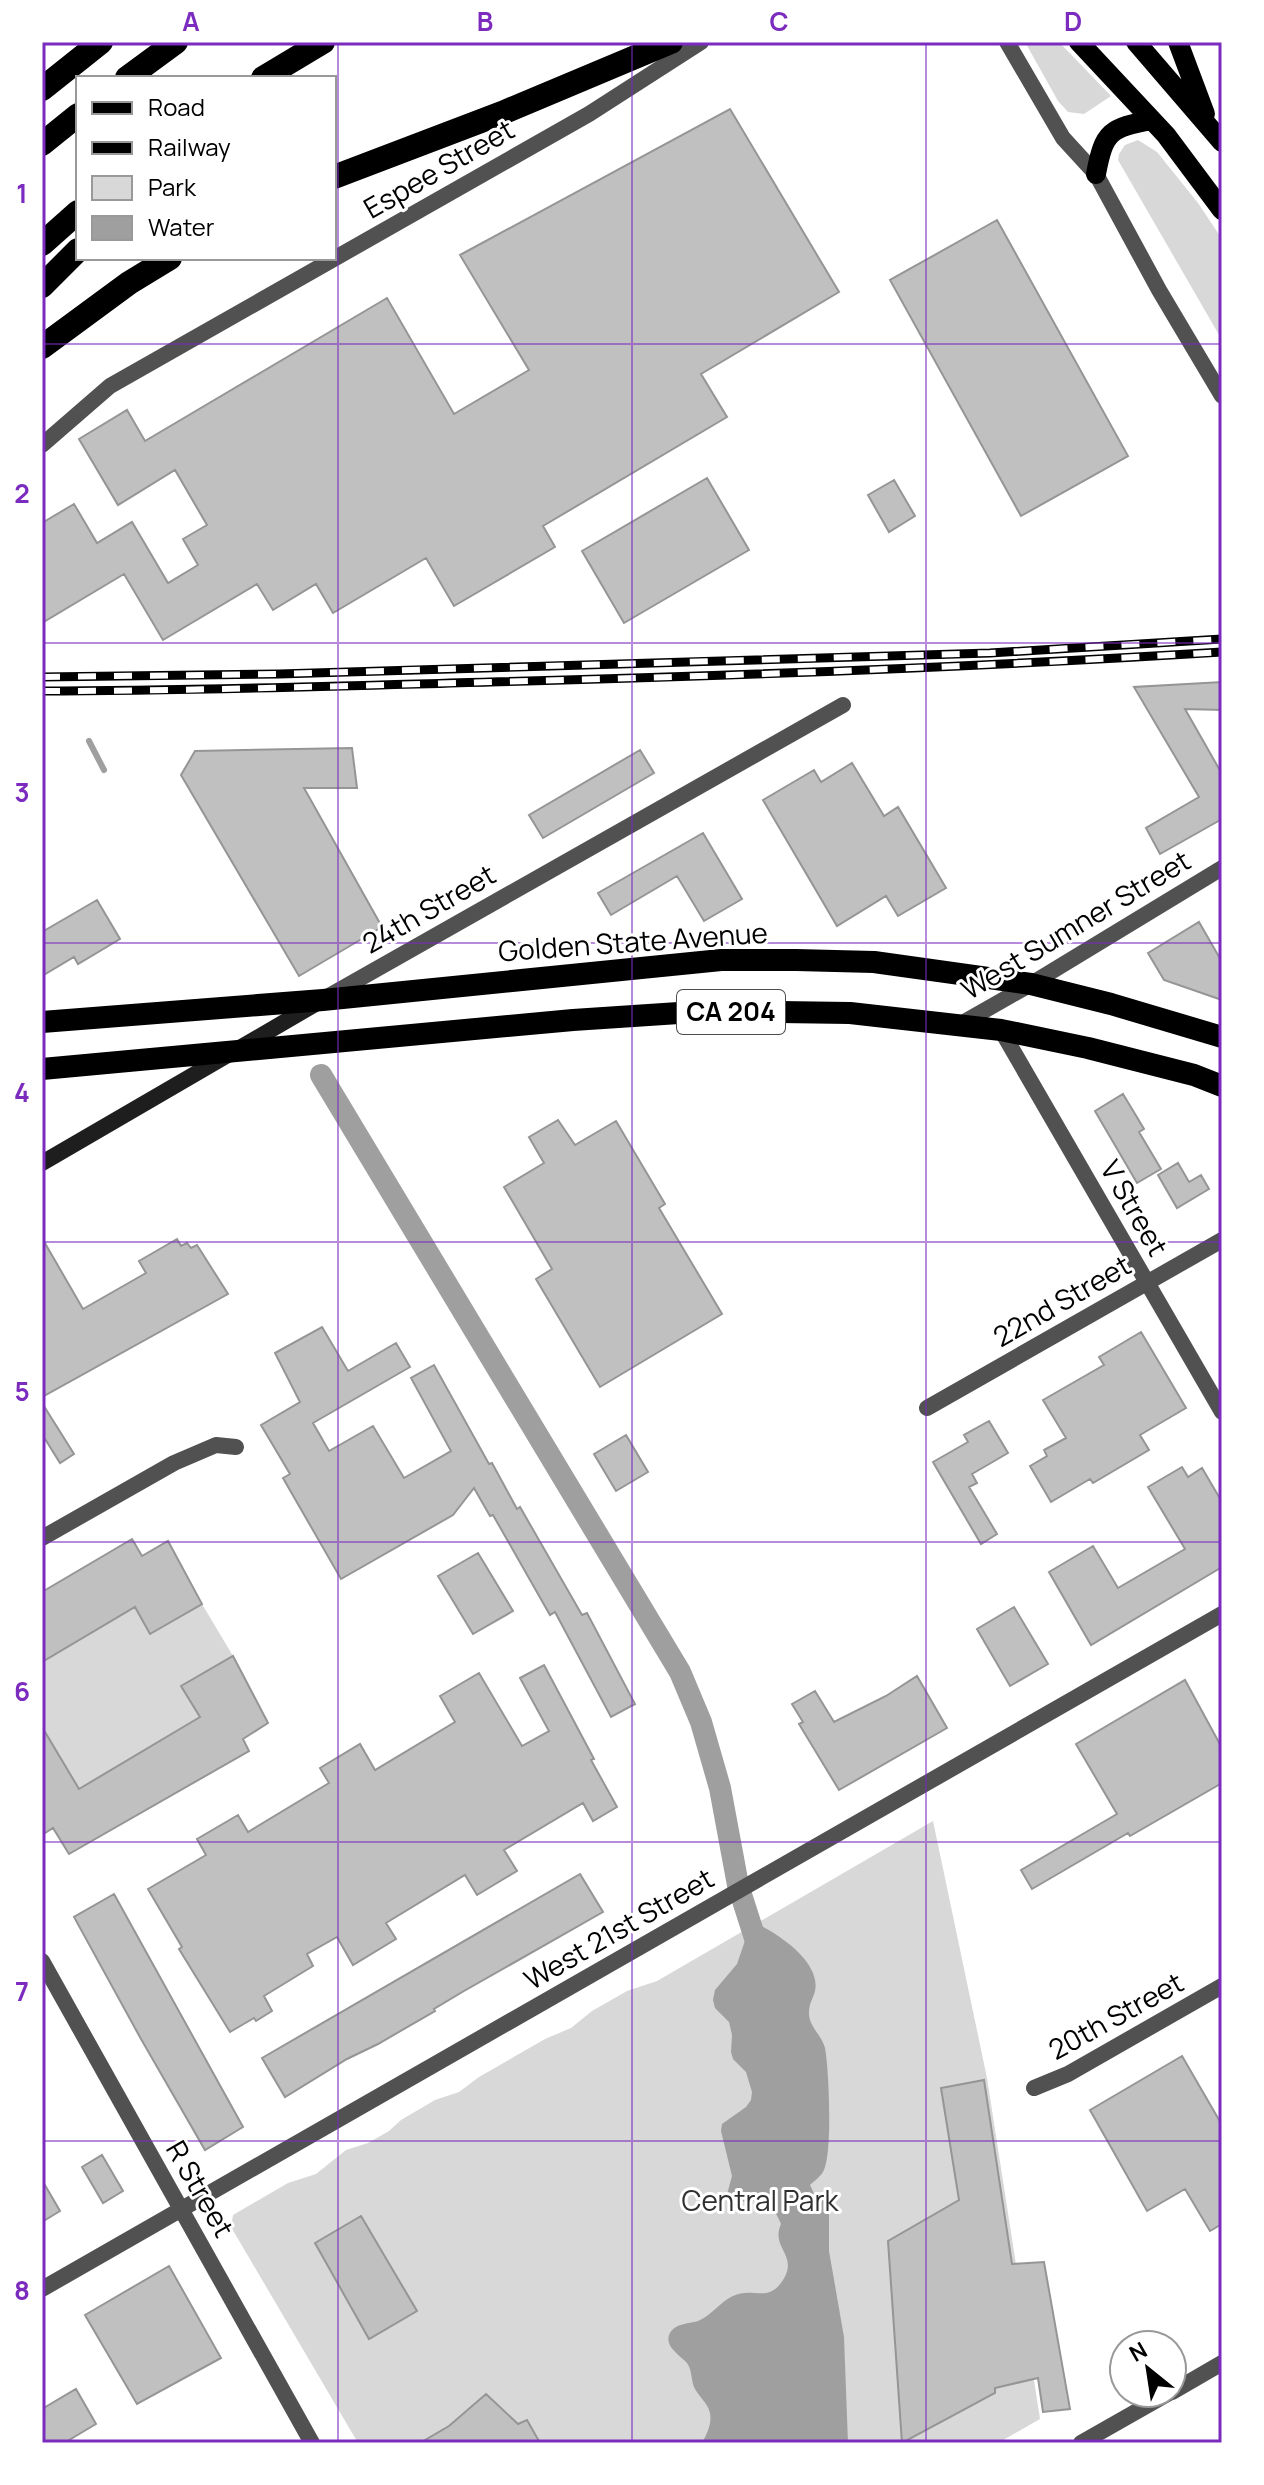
<svg xmlns="http://www.w3.org/2000/svg" width="1264" height="2485" font-family="Manrope,sans-serif">
  <rect width="100%" height="100%" fill="#fff"/>
  <path fill="#d8d8d8" d="M1025 42H1059L1111 96 1084 114 1068 112 1058 101Z
    M1138 140 1157 152 1198 203 1222 239V340L1118 160 1119 154 1125 145Z
    M202 1604 233 1656 181 1686 200 1717 79 1789 42 1727V1662L135 1607 151 1634Z
    M933 1821 987 2078 1040 2419 998 2443H358L231 2227 233 2215 288 2183 316 2174 346 2150 368 2143 389 2131 401 2120 435 2100 459 2092 479 2077 545 2039 571 2028 592 2011 627 1991 657 1981Z"/>
  <path fill="#9f9f9f" d="M758 1924C777 1934 804 1951 813 1973 821 1995 808 1997 809 2015 810 2027 822 2036 825 2048 829 2069 833 2156 823 2172 820 2177 814 2181 810 2185L818 2202 823 2200 829 2208V2251L844 2337 848 2443H702C707 2434 712 2424 710 2413 708 2403 698 2396 694 2387 691 2379 692 2370 687 2363 680 2355 663 2346 670 2333 676 2323 688 2324 698 2321 712 2315 720 2302 733 2296 753 2286 768 2304 783 2280 799 2255 770 2248 781 2224 769 2195 757 2199 730 2204L726 2198 732 2176 721 2131 722 2124 746 2107 751 2100 752 2092 746 2072 733 2059 731 2052 732 2035 729 2022 715 2008 713 2000 715 1990 737 1964 749 1929Z"/>
  <g fill="none" stroke-linecap="round" stroke-linejoin="round">
    <path stroke="#9f9f9f" stroke-width="6" d="M89 741 104 770"/>
    <path stroke="#9f9f9f" stroke-width="22" d="M321 1075 680 1672 701 1722 720 1788 738 1885 760 1954"/>
  </g>
  <path fill="#c0c0c0" stroke="#959595" stroke-width="2" d="M730 109 839 292 701 374 727 417 543 526 555 547 454 606 426 558 333 613 316 584 273 610 257 584 163 640 124 574 42 623V523L74 504 97 543 132 522 168 583 198 565 183 539 207 525 175 470 118 505 79 439 127 410 145 441 387 298 454 414 529 370 460 255Z
    M997 220 1128 456 1021 516 890 280Z
    M707 478 749 550 624 623 582 551Z
    M894 480 915 516 889 532 868 495Z
    M1222 682V710L1185 709 1222 774V819L1160 854 1146 828 1199 797 1134 687Z
    M352 748 357 788H304L382 927 299 976 181 775 195 751Z
    M640 750 654 773 543 838 529 815Z
    M852 763 884 816 898 807 946 888 898 916 886 896 837 926 763 800 814 770 821 782Z
    M703 833 742 899 704 921 677 876 611 915 598 893Z
    M97 900 120 939 78 964 74 957 42 976V932Z
    M1199 922 1222 962V1000L1164 980 1148 953Z
    M1123 1094 1144 1129 1139 1132 1161 1169 1137 1183 1095 1111Z
    M558 1120 575 1145 616 1121 665 1204 659 1208 722 1314 600 1387 536 1279 552 1269 504 1187 544 1163 529 1137Z
    M1178 1163 1189 1182 1201 1175 1209 1189 1177 1208 1158 1175Z
    M42 1238 83 1309 146 1273 139 1261 177 1239 181 1246 187 1243 191 1248 197 1245 228 1294 42 1397Z
    M322 1327 348 1371 396 1343 410 1367 313 1423 329 1451 373 1426 404 1478 451 1451 411 1378 434 1365 489 1464 492 1463 517 1509 520 1507 582 1615 587 1613 635 1704 611 1717 555 1612 550 1615 493 1515 490 1516 474 1488 453 1515 341 1579 283 1478 290 1474 261 1425 300 1402 275 1353Z
    M1141 1332 1186 1408 1140 1435 1149 1450 1093 1483 1090 1479 1051 1502 1030 1466 1047 1456 1044 1450 1066 1438 1043 1400 1104 1365 1099 1357Z
    M42 1403 74 1454 60 1463 42 1434Z
    M989 1421 1008 1453 972 1474 977 1483 969 1487 997 1534 981 1544 933 1462 968 1442 964 1435Z
    M626 1435 648 1472 616 1491 594 1454Z
    M1182 1467 1188 1477 1202 1468 1222 1502V1567L1091 1645 1049 1572 1093 1546 1118 1588 1185 1549 1148 1487Z
    M132 1539 142 1556 168 1541 202 1604 150 1634 135 1607 42 1662V1592Z
    M478 1553 513 1611 473 1634 438 1576Z
    M1014 1607 1048 1664 1010 1686 977 1629Z
    M233 1656 268 1723 243 1739 249 1751 69 1854 53 1828 42 1835V1727L79 1789 200 1717 181 1686Z
    M544 1665 594 1759 591 1760 617 1807 593 1821 583 1803 504 1850 517 1871 477 1895 465 1875 386 1923 396 1939 353 1965 337 1937 307 1954 313 1966 264 1996 272 2011 256 2021 254 2018 230 2032 179 1949 182 1947 148 1889 206 1855 197 1839 238 1815 248 1832 329 1783 320 1768 360 1744 375 1770 455 1722 440 1696 479 1673 522 1746 549 1731 520 1678Z
    M917 1676 947 1728 839 1790 799 1724 803 1722 792 1704 815 1691 834 1722 886 1696Z
    M1185 1680 1222 1748V1783L1130 1836 1128 1833 1032 1889 1021 1870 1117 1814 1076 1744Z
    M580 1874 603 1912 464 1991 434 2009 435 2011 378 2044 347 2059 285 2097 262 2058Z
    M114 1894 243 2127 205 2150 141 2039 74 1917Z
    M1182 2056 1222 2125V2224L1210 2231 1185 2189 1147 2211 1090 2110Z
    M984 2080 1012 2264 1044 2262 1070 2409 1043 2412 1038 2378 995 2388V2393L902 2443 888 2241 959 2200 941 2088Z
    M102 2155 123 2191 103 2203 82 2167Z
    M42 2180 60 2211 42 2222Z
    M361 2216 417 2311 369 2339 315 2243Z
    M169 2266 221 2358 137 2404 85 2315Z
    M76 2389 96 2424 64 2443H42V2409Z
    M486 2394 518 2424 527 2420 540 2443H420L449 2426Z"/>
  <g fill="none" stroke-linecap="round" stroke-linejoin="round">
    <path stroke="#515151" stroke-width="16" d="M329 996 843 705
      M1001 1030 1222 1412
      M927 1408 1222 1240
      M42 1538 174 1463 216 1445 236 1447
      M42 1961 312 2443
      M1034 2088 1068 2074 1222 1986"/>
    <path stroke="#515151" stroke-width="16" d="M1007 42 1063 138 1096 174 1159 290 1222 396
      M42 445 110 386 589 114 701 42
      M959 1025 1031 984 1222 868
      M42 2289 1222 1614
      M1172 2392 1222 2363
      M1081 2443 1169 2393"/>
    <path stroke="#1e1e1e" stroke-width="16" d="M42 1163 317 1003"/>
    <path stroke="#000" stroke-width="20" d="M1079 42 1166 135 1222 210
      M1136 42 1222 142
      M1178 42 1205 114
      M1096 174C1104 131 1110 128 1152 120"/>
    <path stroke="#000" stroke-width="22" d="M42 1022 323 1000 721 960H796L874 962 1031 984 1111 1004 1222 1037
      M42 1069 573 1020 709 1011 850 1013 1001 1030 1088 1048 1194 1075 1222 1086"/>
    <path stroke="#000" stroke-width="24" d="M127 78 176 42
      M263 78 323 42
      M42 89 101 42
      M42 144 78 115
      M334 177 502 113 671 42
      M42 244 78 212
      M42 286 78 250
      M42 347 129 283 170 258"/>
    <defs>
      <path id="rail" d="M42 677 279 674 990 653 1222 639
        M42 691C191 691 341 686 490 682 734 676 978 667 1222 652"/>
    </defs>
    <use href="#rail" stroke="#000" stroke-width="9"/>
    <use href="#rail" stroke="#fff" stroke-width="6" stroke-dasharray="18" stroke-linecap="butt"/>
  </g>
  <path fill="none" stroke="#7b2cbf" stroke-width="2" stroke-opacity="0.55" d="M338 42V2443M632 42V2443M926 42V2443M42 344H1222M42 643H1222M42 943H1222M42 1242H1222M42 1542H1222M42 1842H1222M42 2141H1222"/>
  <g text-anchor="middle" stroke-width="6" stroke-linejoin="round" paint-order="stroke">
    <rect fill="#fff" stroke="#4c4c4c" stroke-width="2" x="677" y="990" width="108" height="44" rx="6"/>
    <g font-size="26" font-weight="bold" fill="#000">
      <text x="731" y="1021">CA 204</text>
    </g>
    <g font-size="28" fill="#000" stroke="#fff">
      <text transform="translate(439 169) rotate(-30)" y="10">Espee Street</text>
      <text transform="translate(429 909) rotate(-30)" y="10">24th Street</text>
      <text transform="translate(1076 925) rotate(-31)" y="10">West Sumner Street</text>
      <text transform="translate(633 942) rotate(-4)" y="10">Golden State Avenue</text>
      <text transform="translate(1134 1208) rotate(60)" y="10">V Street</text>
      <text transform="translate(1062 1301) rotate(-30)" y="10">22nd Street</text>
      <text transform="translate(619 1929) rotate(-30)" y="10">West 21st Street</text>
      <text transform="translate(1116 2016) rotate(-29)" y="10">20th Street</text>
      <text transform="translate(200 2189) rotate(60)" y="10">R Street</text>
    </g>
    <g font-size="28" fill="#2f2f2f" stroke="#fff">
      <text x="760" y="2211">Central Park</text>
    </g>
  </g>
  <rect width="1264" height="2485" fill="none" stroke="#ffffff" stroke-width="88"/>
  <rect x="76" y="76" width="260" height="184" fill="#ffffff" stroke="#999999" stroke-width="2"/>
  <rect x="92" y="102" width="40" height="12" fill="#000000" stroke="#999999" stroke-width="2"/>
  <text x="148" y="116" font-size="24" fill="#000000">Road</text>
  <rect x="92" y="142" width="40" height="12" fill="#000000" stroke="#999999" stroke-width="2"/>
  <text x="148" y="156" font-size="24" fill="#000000">Railway</text>
  <rect x="92" y="176" width="40" height="24" fill="#d8d8d8" stroke="#999999" stroke-width="2"/>
  <text x="148" y="196" font-size="24" fill="#000000">Park</text>
  <rect x="92" y="216" width="40" height="24" fill="#9f9f9f" stroke="#999999" stroke-width="2"/>
  <text x="148" y="236" font-size="24" fill="#000000">Water</text>
  <g transform="translate(1148 2369) rotate(330)"><circle r="38" fill="#ffffff" stroke="#999999" stroke-width="2"/>
  <path d="M0-6L14 30L0 20L-14 30Z" fill="#000000"/>
  <text y="-12" font-size="22" font-weight="bold" text-anchor="middle" fill="#000000">N</text>
  </g>
  <rect x="44" y="44" width="1176" height="2397" fill="none" stroke="#7b2cbf" stroke-width="3"/>
  <g font-size="26" text-anchor="middle" font-weight="bold" fill="#7b2cbf">
    <text x="191" y="31">A</text>
    <text x="485" y="31">B</text>
    <text x="779" y="31">C</text>
    <text x="1073" y="31">D</text>
    <text x="22" y="203">1</text>
    <text x="22" y="503">2</text>
    <text x="22" y="802">3</text>
    <text x="22" y="1102">4</text>
    <text x="22" y="1401">5</text>
    <text x="22" y="1701">6</text>
    <text x="22" y="2001">7</text>
    <text x="22" y="2300">8</text>
  </g>
</svg>
